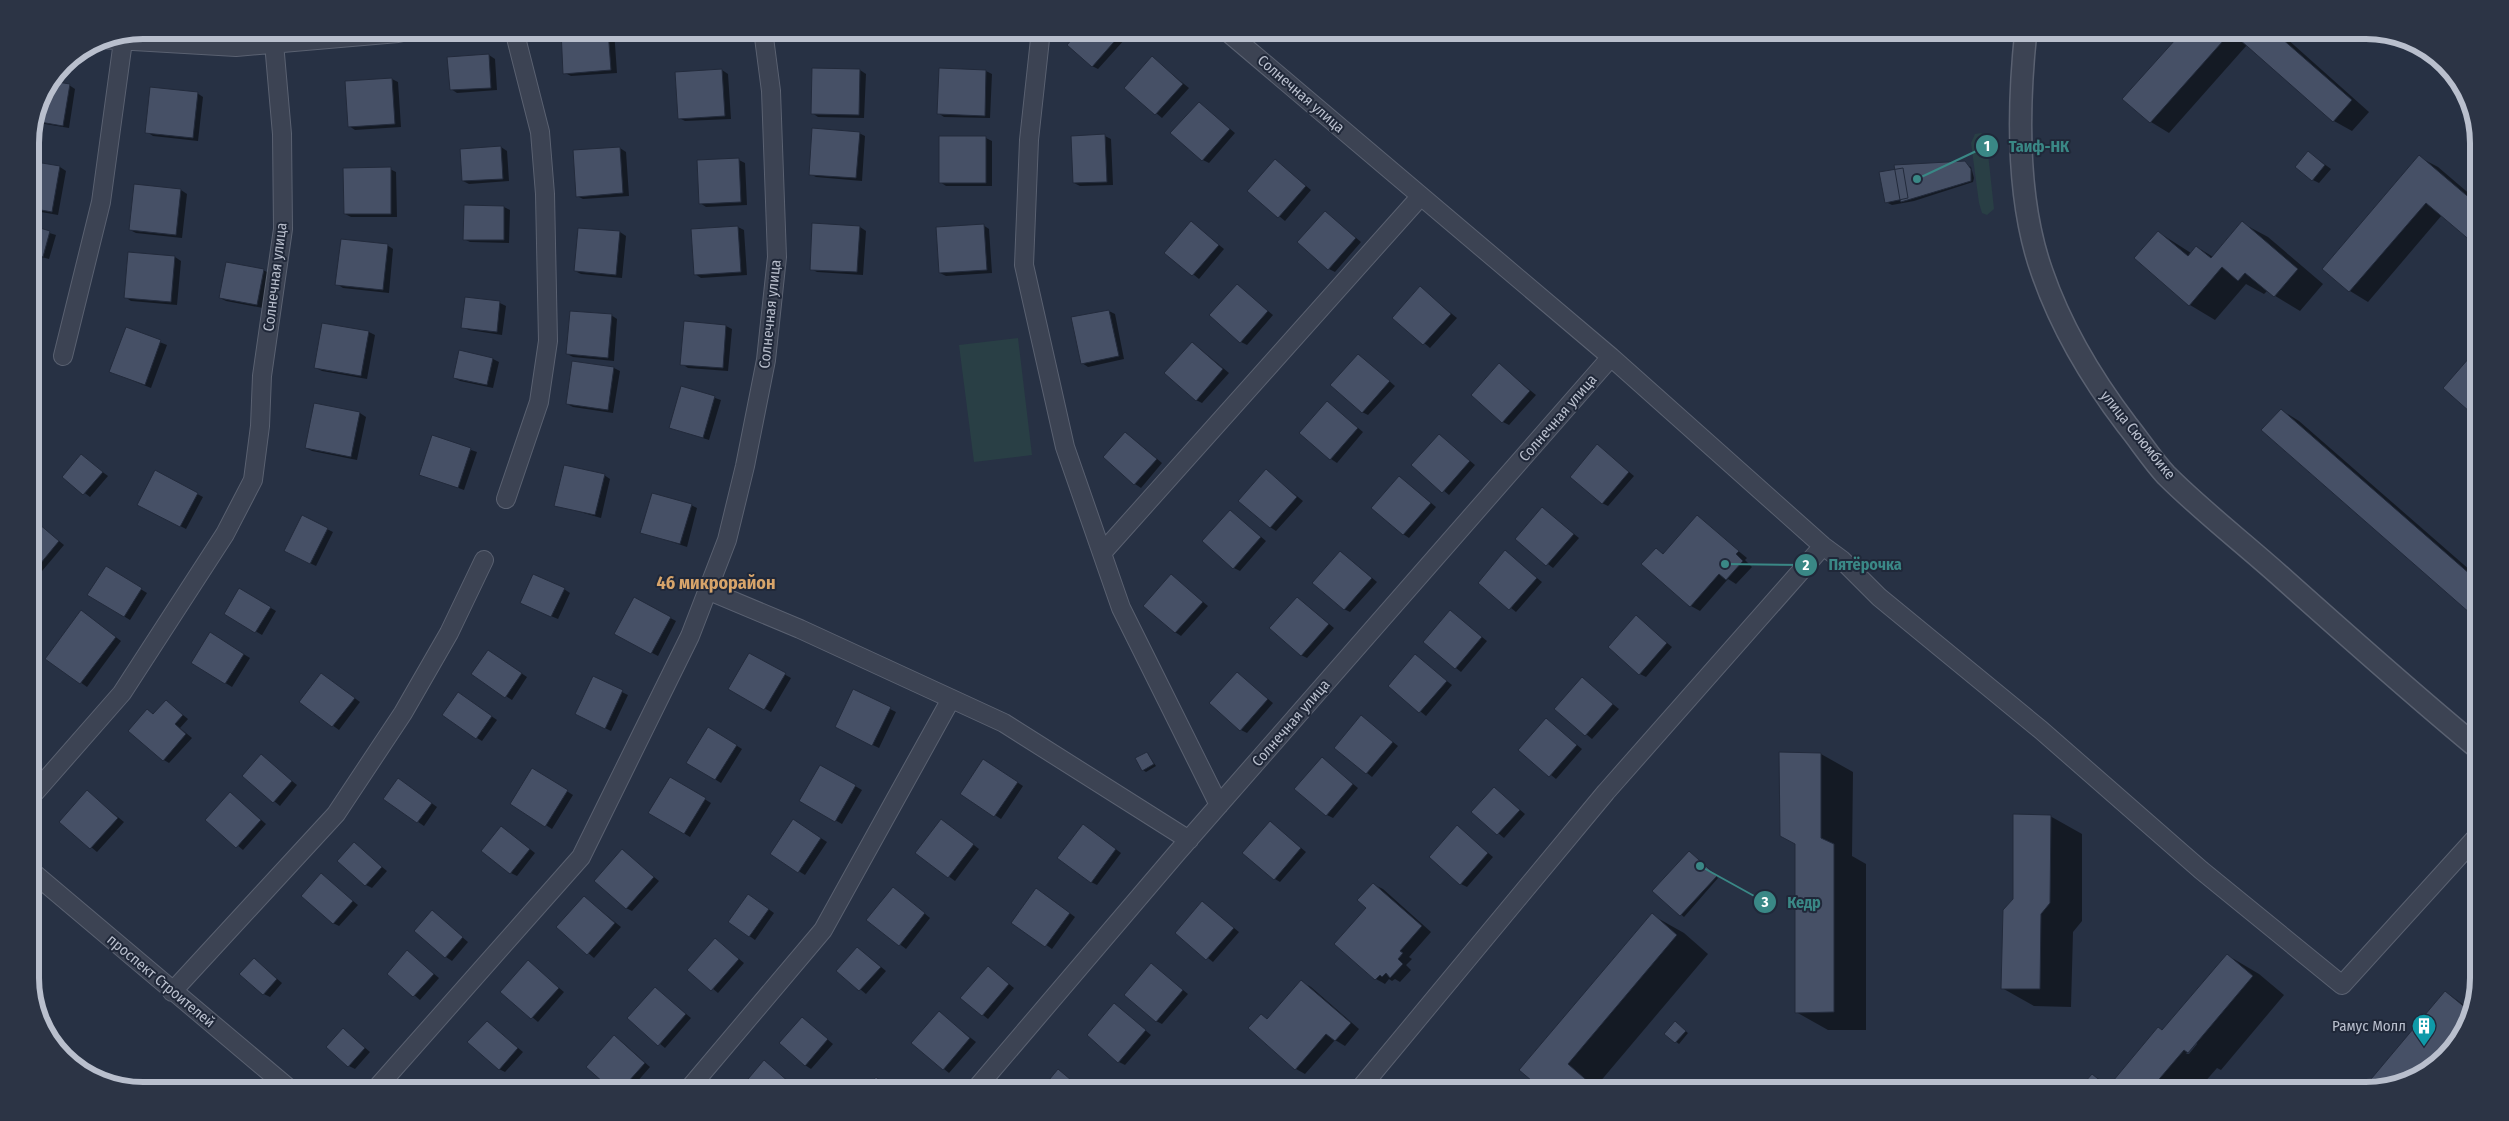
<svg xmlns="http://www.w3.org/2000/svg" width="2509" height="1121" font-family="'Fira Sans Condensed',sans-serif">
  <rect width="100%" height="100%" fill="#273144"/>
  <path fill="#293f45" d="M1981 133 1985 136 1987 144 1994 209 1987 215 1982 213 1979 203 1971 143 1975 134Z
    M1018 338 1032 455 974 462 959 345Z"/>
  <path fill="#0007" fill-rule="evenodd" d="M562 30H614L617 73 571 76 565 73Z
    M672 30H724L725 39 679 42 673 39Z
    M1082 30H1115L1125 39 1098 69 1092 66Z
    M2185 30H2277L2369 112 2352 131 2334 121 2247 45 2169 133 2151 122 2124 99Z
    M489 55 495 59 497 90 457 93 451 89Z
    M1152 58 1189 88 1162 118 1126 88Z
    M722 70 728 74 731 119 685 121 679 118Z
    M860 70 866 74 864 118 818 117 812 113Z
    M986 71 992 74 990 118 944 117 938 113Z
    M392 79 398 82 401 127 355 130 349 126 346 82Z
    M50 82 69 85 75 89 69 128 33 122 39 100Z
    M197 93 203 97 198 141 153 136 147 132Z
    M1199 103 1235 133 1209 163 1203 160Z
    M859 133 865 136 862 181 816 177 810 174Z
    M1105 136 1111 139 1113 185 1080 186 1074 183Z
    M986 138 992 141V186H946L940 182Z
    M501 147 507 151 509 181 469 184 463 181Z
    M620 148 626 152 629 196 583 199 577 196Z
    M2308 152 2331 169 2319 183 2313 180Z
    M2419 157 2438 167 2479 202V246L2442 215 2368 302 2350 291 2324 269Z
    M739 160 745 163 747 205 706 207 700 203Z
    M1275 160 1311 190 1285 221 1249 191Z
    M30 162 60 167 66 171 58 215 30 210Z
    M1964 163 1971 167 1974 178 1973 182 1914 201 1892 205 1886 202Z
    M390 169 396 172 397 217H351L345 214Z
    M181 190 187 194 182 238 136 233 130 230Z
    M504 207 510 210 509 243 470 242 464 239Z
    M1325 212 1361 242 1335 272 1329 269Z
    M1191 222 1224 249 1199 279 1166 252Z
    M2242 223 2268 237 2323 284 2300 311 2267 291 2264 294 2246 284 2215 320 2190 305 2158 232 2191 253 2197 247 2213 257Z
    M983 225 989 229 992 273 946 276 940 273Z
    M30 227 56 235 49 259 30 254Z
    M738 227 744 230 747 275 701 278 695 274 692 230Z
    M860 227 866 231 863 275 817 272 811 269Z
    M620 232 626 236 622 278 581 274 575 271Z
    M387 245 393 249 389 293 343 288 337 284Z
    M129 253 175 257 181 261 177 305 131 301 125 297Z
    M263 270 269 273 263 308 226 301 220 298Z
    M1237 285 1273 315 1247 345 1241 342Z
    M1420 288 1457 318 1430 348 1394 317Z
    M466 299 500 303 506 306 502 335 469 330 463 327Z
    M1109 311 1115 314 1124 359 1088 367 1082 363Z
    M611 315 617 319 614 361 573 357 567 354Z
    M686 322 726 326 732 329 728 371 688 368 682 364Z
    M127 329 167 345 151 388 111 372Z
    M369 332 375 335 367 379 322 371 316 368Z
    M1193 343 1229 373 1202 403 1196 400Z
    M1359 355 1395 386 1368 415 1362 412Z
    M493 359 499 362 493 388 460 381 454 378Z
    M1499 365 1536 395 1509 425 1503 422Z
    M614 368 620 371 613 413 573 407 567 404Z
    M682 387 721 400 709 440 671 428Z
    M1327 402 1363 432 1337 463 1331 459Z
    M2281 410 2299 421 2479 578V619Z
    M360 413 366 417 357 460 312 451 306 448Z
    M1126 433 1162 463 1141 488 1135 484Z
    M1439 435 1475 465 1449 495 1413 465Z
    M433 437 477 452 464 490 420 474Z
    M1598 446 1634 476 1608 506 1602 503Z
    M81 456 108 476 90 497 64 477Z
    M1266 471 1303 501 1276 531 1270 527Z
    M156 472 203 497 186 529 145 508Z
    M604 475 610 479 601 518 556 505Z
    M1400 477 1436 507 1409 538 1403 534Z
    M691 505 697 508 687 547 642 532Z
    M1542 508 1579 538 1553 568 1516 539Z
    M1230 511 1266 541 1240 571 1234 568Z
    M1697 517 1747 558 1745 560 1752 567 1736 584 1728 579 1700 611 1691 606 1656 549 1664 554Z
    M32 519 64 545 37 577 30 573Z
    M327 529 333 532 316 566 291 554Z
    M1341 552 1377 582 1350 612 1344 609Z
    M1505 552 1542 582 1516 612 1479 582Z
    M106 568 147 593 130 620 89 595Z
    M1172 576 1208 606 1181 636 1175 632Z
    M564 589 570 593 558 619 527 606Z
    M240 590 276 611 262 635 226 614Z
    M1298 598 1334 628 1307 658 1301 655Z
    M634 599 676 621 658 656 616 634Z
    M1451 612 1487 641 1461 672 1456 668Z
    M87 615 121 641 87 687 47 658Z
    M1636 617 1672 647 1646 677 1640 674Z
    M211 634 250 658 232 687 193 663Z
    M494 655 527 677 512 700 472 674Z
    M750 655 791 678 771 712 730 689Z
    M1415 656 1452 685 1426 716 1389 686Z
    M1237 673 1273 703 1247 733 1241 730Z
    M327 678 360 702 339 730 300 702Z
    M593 678 628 695 611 731 582 717Z
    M1582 679 1619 709 1592 739 1556 709Z
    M464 697 497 720 482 741 477 738Z
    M166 701 188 719 180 728 192 738 169 763 164 760 148 710 153 714Z
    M890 709 896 712 879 748 842 730Z
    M1362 717 1398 746 1372 777 1367 773Z
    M1546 719 1582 749 1556 779 1520 750Z
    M709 728 742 749 721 783 687 762Z
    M1147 753 1156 766 1146 772 1143 770Z
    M1821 754 1853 772 1852 856 1866 864V1030H1828L1796 1012Z
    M261 756 297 785 280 806 244 776Z
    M1322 758 1358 788 1333 818 1327 815Z
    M989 764 1023 786 1001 819 961 793Z
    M821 766 862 790 842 824 801 801Z
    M533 770 573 795 552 829 512 804Z
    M670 778 711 803 690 837 650 812Z
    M404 783 437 807 424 826 385 799Z
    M1494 788 1525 814 1504 838 1473 812Z
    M87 792 124 822 97 852 61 822Z
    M236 798 266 824 243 850 207 820Z
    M2050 816 2082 834V921L2073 932 2071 1007 2034 1006 2002 988 2014 900Z
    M1270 822 1306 852 1280 882 1275 879Z
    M799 824 827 842 805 875 771 854Z
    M947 824 979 849 955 881 917 853Z
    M1457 827 1493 857 1467 887 1461 884Z
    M1089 829 1121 853 1097 885 1091 882Z
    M507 831 535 853 517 876 511 873Z
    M354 844 387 871 372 888 366 885Z
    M622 851 659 881 632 911 626 908Z
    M1691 854 1718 878 1684 917 1654 891Z
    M321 875 358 905 339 926 333 923Z
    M1373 884 1383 889 1431 932 1409 957 1412 959 1406 965 1411 970 1400 982 1395 979 1392 981 1389 979 1385 984 1376 979 1368 908Z
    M899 892 930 918 906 949 868 920Z
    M1043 893 1075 917 1052 949 1013 922Z
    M584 897 621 927 594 958 558 927Z
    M754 899 774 913 755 940 730 922Z
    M1202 902 1239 932 1213 962 1176 933Z
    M432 912 468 942 452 961 446 957Z
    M1652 915 1684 933 1708 954 1599 1083 1608 1091H1546Z
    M715 939 744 963 718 993 689 969Z
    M858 948 886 971 866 994 838 971Z
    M408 952 439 978 420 1000 388 973Z
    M2227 955 2259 974 2284 995 2221 1070 2217 1068 2197 1091H2079L2092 1075 2110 1086 2163 1031ZM2196 1042 2197 1044 2189 1054H2186Z
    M254 959 282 983 270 997 264 994Z
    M528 962 564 992 538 1022 502 992Z
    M1151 964 1188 994 1162 1024 1156 1021Z
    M988 967 1014 988 988 1019 983 1015Z
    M1302 982 1311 987 1359 1029 1345 1046 1335 1040 1305 1074 1296 1069 1250 1028 1268 1020Z
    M655 988 691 1018 665 1048 629 1018Z
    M2446 992 2472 1011 2470 1021 2428 1072 2363 1091Z
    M1115 1005 1151 1035 1125 1065 1119 1062Z
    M939 1013 976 1042 949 1073 944 1069Z
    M802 1018 833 1044 811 1069 805 1065Z
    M487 1022 523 1052 505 1072 499 1069Z
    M1677 1024 1688 1033 1679 1044 1666 1034Z
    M343 1029 370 1052 355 1069 349 1066Z
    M620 1040 650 1067 629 1091H615Z
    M764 1062 796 1087 792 1091H740Z"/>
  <path fill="#465066" stroke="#222a3b" d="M561 30H608L611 70 563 74Z
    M671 30H719V36L672 39Z
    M1080 30H1114L1120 35 1092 67 1067 45Z
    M2184 30H2272L2352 100 2333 122 2231 32 2150 123 2122 99Z
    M489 54 491 88 450 90 447 57Z
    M1152 56 1183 84 1155 115 1124 88Z
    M812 68 860 69 859 115 811 114Z
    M939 68 986 70 985 116 937 114Z
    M722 69 725 116 678 119 675 72Z
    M392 78 395 124 348 127 345 81Z
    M51 81 70 84 63 126 34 121 39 100Z
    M150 87 198 92 193 138 145 133Z
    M1199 102 1230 129 1202 161 1170 133Z
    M812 128 860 132 856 178 809 175Z
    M1105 134 1107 182 1073 183 1071 136Z
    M939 136H986V183H939Z
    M501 146 503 179 462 181 460 149Z
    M620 147 623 193 576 197 573 150Z
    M2308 151 2325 165 2312 181 2295 167Z
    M2419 155 2479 206V248L2426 203 2349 292 2322 269Z
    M739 158 741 202 699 204 697 160Z
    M1275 159 1306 186 1278 218 1247 191Z
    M30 161 60 166 52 212 30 208Z
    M1965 161 1971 169V181L1901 202 1900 200 1894 165Z
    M391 167V214H344L343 168Z
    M1903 168 1908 198 1885 203 1879 172Z
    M134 184 181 189 176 235 129 230Z
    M464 205 504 206V240H463Z
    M1325 211 1356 238 1328 270 1297 242Z
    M1191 221 1219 245 1192 276 1164 253Z
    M2242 221 2298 269 2274 297 2245 273 2238 281 2222 267 2189 306 2134 258 2158 231 2188 256 2196 246 2211 258Z
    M812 223 860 226 857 272 810 270Z
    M984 224 987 270 939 273 936 227Z
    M30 225 50 231 43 257 30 253Z
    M738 226 741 272 694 275 691 229Z
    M578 228 620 231 616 275 574 271Z
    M341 239 388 244 383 290 335 285Z
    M128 252 175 256 171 302 124 298Z
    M226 262 264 269 257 305 219 298Z
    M1237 284 1268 311 1240 343 1209 315Z
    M1420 286 1451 314 1423 345 1392 318Z
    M465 297 500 301 497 332 461 328Z
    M1109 310 1119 356 1081 364 1071 317Z
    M570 311 612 314 608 358 566 354Z
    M684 321 726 325 723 368 680 365Z
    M322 323 369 331 361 376 314 368Z
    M126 327 161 340 145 385 109 372Z
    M1192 342 1223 369 1196 401 1164 373Z
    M459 350 493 358 487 385 453 378Z
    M2476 350 2479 352V420L2443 388Z
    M1358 354 1390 381 1362 413 1330 385Z
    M572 361 614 367 608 410 566 404Z
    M1499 363 1530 391 1502 423 1471 395Z
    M681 386 715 396 703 438 669 428Z
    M1327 401 1358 428 1330 460 1299 433Z
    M314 403 360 412 351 457 305 448Z
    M2281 409 2479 582V621L2261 430Z
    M1125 432 1157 459 1134 485 1103 457Z
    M1439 434 1470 461 1442 493 1411 465Z
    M432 435 471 448 458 488 419 475Z
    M1597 444 1629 472 1602 504 1570 477Z
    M81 454 103 472 83 495 62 477Z
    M564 465 605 474 595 515 554 506Z
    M1266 469 1297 497 1270 528 1238 501Z
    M155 470 198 493 180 527 137 505Z
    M1399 476 1431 503 1403 535 1371 508Z
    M652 493 692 504 680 544 640 533Z
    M1542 507 1574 534 1546 566 1515 539Z
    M1230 510 1261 537 1233 569 1202 541Z
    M302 515 328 528 310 564 284 551Z
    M1697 515 1739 551 1736 554 1743 561 1726 580 1719 574 1690 607 1641 564 1656 548 1663 554Z
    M32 518 59 541 31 575 30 519Z
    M1505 550 1537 578 1509 610 1478 583Z
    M1340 551 1372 578 1344 610 1312 583Z
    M106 566 142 588 124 617 87 595Z
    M533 574 565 588 551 617 520 603Z
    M1171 574 1203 602 1175 633 1143 606Z
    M239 588 271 607 255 633 224 614Z
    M634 597 671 617 651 654 614 634Z
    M1297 597 1329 624 1301 656 1269 628Z
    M81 610 116 637 80 684 45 659Z
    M1450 610 1482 637 1455 669 1423 642Z
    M1636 615 1667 643 1639 675 1608 647Z
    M210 632 244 654 225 684 191 663Z
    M488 650 522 673 505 698 471 674Z
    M749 653 786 673 764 710 728 689Z
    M1415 654 1447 681 1419 713 1388 686Z
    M1237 672 1268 699 1240 731 1209 703Z
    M321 673 355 698 332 727 299 702Z
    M593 676 623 690 605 729 575 714Z
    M1582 677 1613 704 1585 736 1554 709Z
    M853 689 891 707 872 746 835 727Z
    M458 692 492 716 476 739 442 715Z
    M166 700 183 715 175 724 186 734 163 761 128 731 147 709 153 714Z
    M1361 715 1393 742 1366 774 1334 748Z
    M1546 718 1577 745 1549 777 1518 750Z
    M708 727 737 745 715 780 686 763Z
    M1147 752 1154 764 1142 771 1135 758Z
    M1779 752 1821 753V838L1834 844V1012L1795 1013V844L1780 836Z
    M261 754 292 781 273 803 242 776Z
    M1322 757 1353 784 1326 816 1294 789Z
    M983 759 1018 782 994 817 960 794Z
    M820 765 856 785 835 822 799 801Z
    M532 768 568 790 545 827 510 804Z
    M670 777 706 798 684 834 648 813Z
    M398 778 432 803 417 823 383 799Z
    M1494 787 1520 810 1497 835 1471 812Z
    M87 790 118 818 90 849 59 822Z
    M230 792 261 820 236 848 205 820Z
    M2013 814 2051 815 2050 903 2041 914 2040 989H2001L2003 910 2013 899Z
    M793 819 821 838 798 873 770 854Z
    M941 819 974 844 948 878 915 853Z
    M1270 821 1301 848 1274 880 1242 853Z
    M1083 824 1116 849 1091 883 1057 858Z
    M1457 825 1488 853 1460 885 1429 857Z
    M501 826 530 849 510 874 481 851Z
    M354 842 382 867 365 886 337 861Z
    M622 849 654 877 626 909 594 881Z
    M1689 851 1717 876 1680 916 1652 891Z
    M321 873 353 901 333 924 301 896Z
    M1373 883 1422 926 1400 951 1403 953 1398 959 1403 964 1390 978 1386 973 1382 977 1380 975 1375 980 1334 944 1366 908 1357 900Z
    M893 887 925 913 899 946 866 920Z
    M1036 888 1070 913 1045 947 1011 923Z
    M748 894 769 909 749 937 728 922Z
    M584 896 615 923 587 955 556 927Z
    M1202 901 1234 928 1206 960 1175 933Z
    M432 910 463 937 445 958 414 931Z
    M1652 913 1677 935 1568 1064 1599 1091H1544L1519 1070Z
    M715 938 739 959 711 991 687 970Z
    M857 947 881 967 859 991 836 971Z
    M407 950 434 974 413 997 387 974Z
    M2227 954 2253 976 2188 1053 2184 1050 2149 1091H2077L2092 1074 2108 1087 2158 1027 2162 1030Z
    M254 958 277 979 263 995 239 974Z
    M528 960 559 988 531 1019 500 992Z
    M1151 963 1183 990 1156 1022 1124 995Z
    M988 966 1009 984 982 1016 960 998Z
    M1301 980 1351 1023 1335 1041 1326 1034 1295 1070 1248 1028 1261 1014 1267 1019Z
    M655 987 686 1014 658 1046 627 1018Z
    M2445 991 2472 1013 2470 1021 2428 1072 2361 1091Z
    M1114 1003 1146 1030 1118 1063 1087 1035Z
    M939 1011 970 1038 943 1070 911 1043Z
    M802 1017 828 1039 805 1066 779 1043Z
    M487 1021 518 1048 499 1070 467 1042Z
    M1675 1021 1686 1031 1675 1043 1664 1034Z
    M343 1028 365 1048 348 1067 326 1047Z
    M614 1035 645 1063 620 1091H613L586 1067Z
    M764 1060 790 1083 784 1091H738Z
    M1058 1069 1084 1091H1040Z
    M876 1077 892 1091H864Z
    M1228 1082 1239 1091H1221Z"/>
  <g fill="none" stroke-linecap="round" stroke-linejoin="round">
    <defs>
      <path id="minor" d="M1041 30 1029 140 1024 265 1065 447 1121 608 1219 805
        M1225 30 1611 357 1823 546 1842 560 1879 597 2041 730 2201 870 2342 985 2479 834
        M99 39 236 47 398 33 413 30
        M63 356 101 202 123 41
        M30 437 32 435
        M506 499 539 402 548 341 545 194 540 132 514 30
        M1102 553 1420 197
        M707 590 800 629 1004 723 1189 840
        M30 798 122 693 225 534 253 480 260 426 262 376 283 229 282 134 274 43
        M30 870 292 1091
        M172 992 336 814 403 713 449 633 484 560
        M374 1091 581 857 690 636 727 540 745 466 766 360 777 257 771 91 763 30
        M687 1091 823 930 951 699
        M974 1091 1176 854 1611 357
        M1358 1091 1606 792 1823 546"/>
      <path id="tertiary" d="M2026 30C2018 105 2016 199 2042 272 2061 327 2092 379 2127 425 2140 441 2152 460 2166 475 2201 510 2241 541 2278 574 2344 633 2410 692 2479 749"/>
    </defs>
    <use href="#minor" stroke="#5a6171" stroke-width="20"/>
    <use href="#tertiary" stroke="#5a6171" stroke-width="24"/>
    <use href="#minor" stroke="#3c4353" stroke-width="18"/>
    <use href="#tertiary" stroke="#3c4353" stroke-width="21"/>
  </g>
  <defs>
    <symbol id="building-pin" viewBox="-11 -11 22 30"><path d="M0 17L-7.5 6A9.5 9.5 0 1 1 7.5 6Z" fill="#0f9aa8" stroke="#202839"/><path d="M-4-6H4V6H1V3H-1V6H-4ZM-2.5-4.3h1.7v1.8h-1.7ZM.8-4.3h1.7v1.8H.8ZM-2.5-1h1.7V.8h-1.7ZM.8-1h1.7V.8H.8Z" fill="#fff"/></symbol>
  </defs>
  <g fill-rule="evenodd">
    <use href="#building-pin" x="2410" y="1012" width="28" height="38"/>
  </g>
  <g text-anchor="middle" stroke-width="4" stroke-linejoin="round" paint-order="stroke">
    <g font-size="15" fill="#b9bfcd" stroke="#202839">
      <text transform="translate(1301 94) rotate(41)" y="5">Солнечная улица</text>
      <text transform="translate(275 277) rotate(-83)" y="5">Солнечная улица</text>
      <text transform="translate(770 314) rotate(-84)" y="5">Солнечная улица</text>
      <text transform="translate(1558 418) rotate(-49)" y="5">Солнечная улица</text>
      <text transform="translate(2138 435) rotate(51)" y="5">улица Сююмбике</text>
      <text transform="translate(1291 723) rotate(-49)" y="5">Солнечная улица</text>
      <text transform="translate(161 981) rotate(40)" y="5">проспект Строителей</text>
    </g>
    <g font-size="15" fill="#b9bfcd" stroke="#202839" text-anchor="end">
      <text x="2406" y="1031">Рамус Молл</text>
    </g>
    <g font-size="18" font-weight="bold" fill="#d7a46a" stroke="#202839">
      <text x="716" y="589">46 микрорайон</text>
    </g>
  </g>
  <path d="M0 0H2509V1121H0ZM143 39H2366A104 104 0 0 1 2470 143V978A104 104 0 0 1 2366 1082H143A104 104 0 0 1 39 978V143A104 104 0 0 1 143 39Z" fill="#2c3445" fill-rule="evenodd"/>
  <path fill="none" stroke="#b9bfcd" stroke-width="6" d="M143 39H2366A104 104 0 0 1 2470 143V978A104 104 0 0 1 2366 1082H143A104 104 0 0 1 39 978V143A104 104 0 0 1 143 39Z"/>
  <path fill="none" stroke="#3a8886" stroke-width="2" d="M1917 179L1987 146M1725 564L1806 565M1700 866L1765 902"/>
  <g fill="#3a8886" stroke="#202839" stroke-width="2">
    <circle cx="1917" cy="179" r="5"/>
    <circle cx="1725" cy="564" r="5"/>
    <circle cx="1700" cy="866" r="5"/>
    <circle cx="1987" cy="146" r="12"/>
    <circle cx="1806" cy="565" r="12"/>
    <circle cx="1765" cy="902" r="12"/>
  </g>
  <g font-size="15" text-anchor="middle" font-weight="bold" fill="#fff">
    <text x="1987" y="151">1</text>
    <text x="1806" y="570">2</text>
    <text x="1765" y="907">3</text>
  </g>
  <g font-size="16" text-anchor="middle" font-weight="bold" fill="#3a8886" stroke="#202839" stroke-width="4" stroke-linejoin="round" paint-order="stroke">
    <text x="2039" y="152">Таиф-НК</text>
    <text x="1865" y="570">Пятёрочка</text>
    <text x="1804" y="908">Кедр</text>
  </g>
</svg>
